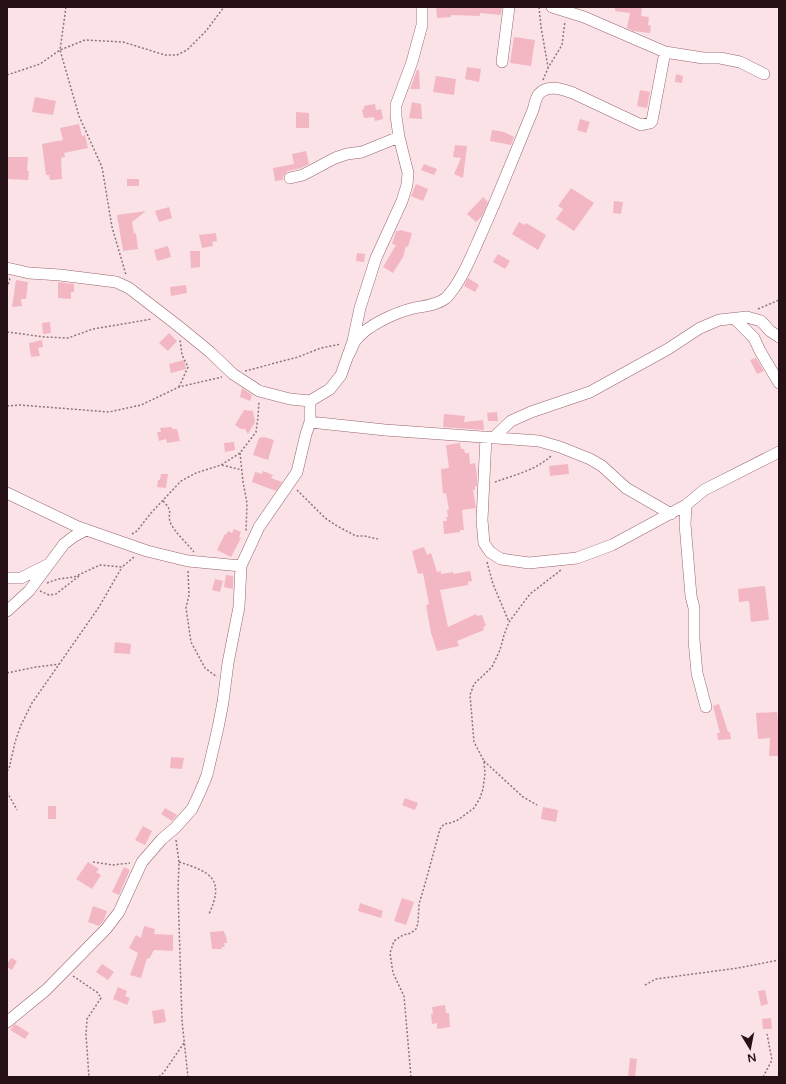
<svg xmlns="http://www.w3.org/2000/svg" width="786" height="1084" font-family="'Varela Round',sans-serif">
  <rect width="100%" height="100%" fill="#fbe2e6"/>
  <path fill="#f2b7c2" d="M436 7H502L501 15 480 13V16L451 15V17L437 18Z
    M615 7H642L641 16 649 17 648 25 651 26 650 33 633 31 627 28 630 13 615 11Z
    M514 37 535 40 531 66 510 63Z
    M467 67 481 69 479 82 465 79Z
    M417 70H419L420 89H410Z
    M676 74 683 76 682 83 675 82Z
    M436 76 456 79 454 95 433 92Z
    M640 90 650 92 647 108 637 106Z
    M35 97 56 101 53 115 32 112Z
    M412 102 421 104 422 119 409 118Z
    M375 104 376 110 381 109 383 119 375 121 374 117 364 118 362 110 364 109V106Z
    M296 112 309 113V128H296Z
    M580 119 590 122 586 133 577 130Z
    M79 124 82 136 85 135 88 148 64 153 65 157 61 158 62 179 50 180 49 175H46L42 144 63 140 60 128Z
    M492 130 504 132 514 137 511 145 490 141Z
    M455 145 467 146 463 178 454 174 461 158 453 157Z
    M306 151 309 164 301 168 288 171 283 176V180L275 181 273 168 294 164 292 154Z
    M7 157H28L27 171H29L28 180 8 179Z
    M424 164 437 169 434 175 421 170Z
    M127 179H139V186H127Z
    M416 184 428 189 423 201 411 196Z
    M571 188 594 203 574 231 556 219 563 209 558 206Z
    M483 197 488 202 482 216 476 222 467 214Z
    M614 201 623 202 621 214 613 213Z
    M169 207 172 218 159 222 155 211Z
    M146 211 132 222 134 234 136 233 138 249 123 251 117 215Z
    M519 222 525 225 526 223 546 235 538 250 512 234Z
    M400 230 412 233 408 247 406 246 403 257 393 273 383 267 396 245 392 244 396 231H399Z
    M216 233 217 241 212 242 213 246 202 248 199 235Z
    M168 246 171 257 157 261 154 250Z
    M190 251H200V267L191 268Z
    M357 253 365 254 364 262 356 261Z
    M498 254 510 261 505 269 493 262Z
    M468 278 479 285 475 292 464 286Z
    M16 280 28 282 26 299H21L22 306 12 307Z
    M58 282 74 284V292H71V299L58 298Z
    M186 285 187 293 171 296 170 287Z
    M50 322 51 333 43 334 42 323Z
    M169 333 177 341 168 351 159 343Z
    M42 340 43 347 38 348 40 356 31 357 29 343Z
    M756 358 764 371 757 374 750 360Z
    M184 360 186 369 171 373 169 364Z
    M242 388 252 395 250 401 240 397Z
    M244 410 253 411 255 422 248 434 245 429H241L235 425Z
    M497 412 498 421H488L487 413Z
    M444 414 465 416 464 422 483 420 484 430 443 427Z
    M172 427V429H177L180 441 167 443 166 439 159 441 157 432H161L160 428Z
    M264 437 274 440 268 460 253 455 259 438Z
    M234 442 235 450 225 452 224 443Z
    M460 443 461 449H464L465 453H469L470 464 475 463 477 475V486H475V490H473L476 508 462 510 464 530H460V532L444 534 443 521H447L446 517H448L447 510H449L446 493 443 494 441 469 449 468 446 445Z
    M568 464 569 474 550 476 549 466Z
    M263 471 273 475 271 478 282 482 276 491 252 482 255 472 262 474Z
    M161 474H168L166 488 157 487 158 480H160Z
    M234 529 241 532 239 537 241 538 231 557 217 550 225 534 226 535 228 531 232 533Z
    M424 547 427 555 431 553 437 572 441 571V574L453 572V574L470 571 472 581 468 582V585L440 590 448 627 476 614 477 616 482 615 486 626 483 627 484 630 457 641 459 646 437 651 431 633 426 605 429 604 423 573 418 574 412 551Z
    M226 575 233 576V589L224 587Z
    M215 579 223 581 220 592 212 590Z
    M765 586 769 620 751 622 749 601 739 602 738 589Z
    M115 642 131 644 130 654 114 653Z
    M719 704 728 732H730L731 739 718 740 717 733H720L713 706Z
    M777 712 779 732V756H769L770 738 758 739 756 713Z
    M171 757 184 758 182 769 170 768Z
    M405 798 418 803 415 810 402 805Z
    M48 806H56V819H48Z
    M543 807 558 810 556 822 541 819Z
    M165 808 177 815 172 821 161 814Z
    M143 826 152 831 145 845 135 840Z
    M88 862 99 869 96 872 101 875 92 889 76 879Z
    M124 867 130 870 119 895 112 892Z
    M402 898 414 902 406 925 394 921Z
    M360 903 383 911 381 918 358 911Z
    M93 906 107 911 104 920 99 926 88 922Z
    M144 926 155 929 154 934 173 935V951L154 950 149 959 147 958 141 978 130 975 138 953 129 948 136 935 141 938Z
    M224 931 225 935H226L227 943H224L225 947H221L222 949H212L210 932Z
    M11 958 17 961 12 970 7 967V964Z
    M102 964 114 972 108 980 96 972Z
    M118 987 127 991 125 996 130 998 127 1005 113 999Z
    M765 990 768 1004 761 1006 758 991Z
    M445 1005 446 1013H449L450 1027 437 1029V1023L432 1024 431 1014H433L432 1007Z
    M164 1009 166 1022 154 1024 152 1011Z
    M771 1018 772 1029H763L762 1019Z
    M15 1024 29 1033 25 1039 10 1030Z
    M630 1058 637 1059 635 1077H628Z"/>
  <g fill="none" stroke-linecap="round" stroke-linejoin="round">
    <defs>
      <path id="minor" d="M552 7 584 17 665 52 703 58H720L740 62 764 74
        M502 62 509 7
        M290 178 303 175 335 158 347 154 362 152 399 137
        M7 268 29 273 60 275 116 282 129 288 177 325 210 352 233 374 259 391 290 399 310 401
        M736 320 754 338 760 351 779 383
        M348 356C351 351 353 344 356 340 367 325 397 312 414 308 425 306 437 305 446 298 460 284 471 257 479 239 498 197 515 153 533 110 535 105 535 98 539 94 547 84 562 89 573 93L641 125 650 123 652 121 665 52
        M310 422V401L330 389 341 375 353 341 360 308 376 258 402 201 407 185 408 173 399 137 396 116V105L412 62 422 25V7
        M486 437 482 520 484 543 490 552 501 559 529 563 577 558 612 545 686 505 704 490 779 452
        M493 438 511 421 531 412 590 392 668 349 700 328 719 320 747 317 761 321 770 331 779 337
        M7 493 78 527 147 551 188 561 241 566
        M686 505 685 524 691 596 694 608V640L697 673 706 707
        M7 578H21L47 565
        M7 611 29 591 64 544 73 537 86 530
        M7 1022 46 990 106 929 119 912 142 862 162 839 175 828 192 809 200 792 207 775 218 728 223 702 228 663 239 607 241 566 259 527 297 472 306 434 310 422 385 430 539 441 560 447 590 459 602 466 626 488 671 514"/>
    </defs>
    <use href="#minor" stroke="#99646f" stroke-width="12"/>
    <path stroke="#8c757a" stroke-width="1.5" stroke-dasharray="2 2" stroke-linecap="butt" d="M66 7 60 50 79 116 102 167 112 227 126 275
      M539 7 541 27 548 67
      M7 75 40 64 60 50 85 40 123 42 165 55H177L187 50 206 31 224 7
      M543 80 548 68 562 45 565 21
      M7 288 10 278
      M758 309 779 300
      M7 332 45 337 68 338 93 329 152 319
      M245 371 298 357 321 348 341 344
      M179 387 188 367 182 355 180 340
      M7 406 20 405 109 412 141 405 179 387 222 377
      M240 453 243 482 247 503 246 532
      M222 465 242 470
      M495 482C514 475 537 470 552 455
      M297 490 325 518 337 526 356 536H364L378 539
      M163 501C175 513 166 513 171 524 176 534 187 543 194 552
      M132 534 137 531 151 513 181 481 196 473 221 465 240 453 256 432 258 417 259 401
      M487 562 493 584 509 622
      M188 571 189 595 186 608 191 642 205 668 217 677
      M47 583 58 579 74 577 100 565 122 567 134 557
      M40 591 49 595 56 594 79 576
      M7 673 36 667 60 664
      M484 761 523 797 537 805
      M7 771 9 769 15 742 21 725 32 703 99 607 122 567
      M7 792 17 810
      M176 840 179 862 178 891 182 1021 188 1077
      M93 862 113 865 130 863
      M179 862C211 872 225 879 209 914
      M73 976 98 993 101 998 87 1019 86 1035 89 1077
      M645 985 656 979 738 968 779 960
      M159 1077 164 1072 184 1043
      M411 1077 404 996 393 973 390 953 394 941 403 935 411 933 416 929 418 923 419 904 425 884 440 829 444 824 450 823 458 820 474 808 480 798 483 789 485 774 484 761 474 742 470 695 474 684 492 667 500 650 504 635 509 622 530 594 561 570
      M763 1077 772 1060 767 1034"/>
    <use href="#minor" stroke="#fff" stroke-width="11"/>
  </g>
  <rect width="786" height="1084" fill="none" stroke="#261116" stroke-width="16"/>
  <g transform="translate(750 1048) rotate(170)" stroke="#fbe2e6" stroke-width="3" paint-order="stroke">
  <path d="M0-3L7 15L0 10L-7 15Z" fill="#261116"/>
  <text y="-6" font-size="11" font-weight="bold" text-anchor="middle" fill="#261116">N</text>
  </g>
</svg>
